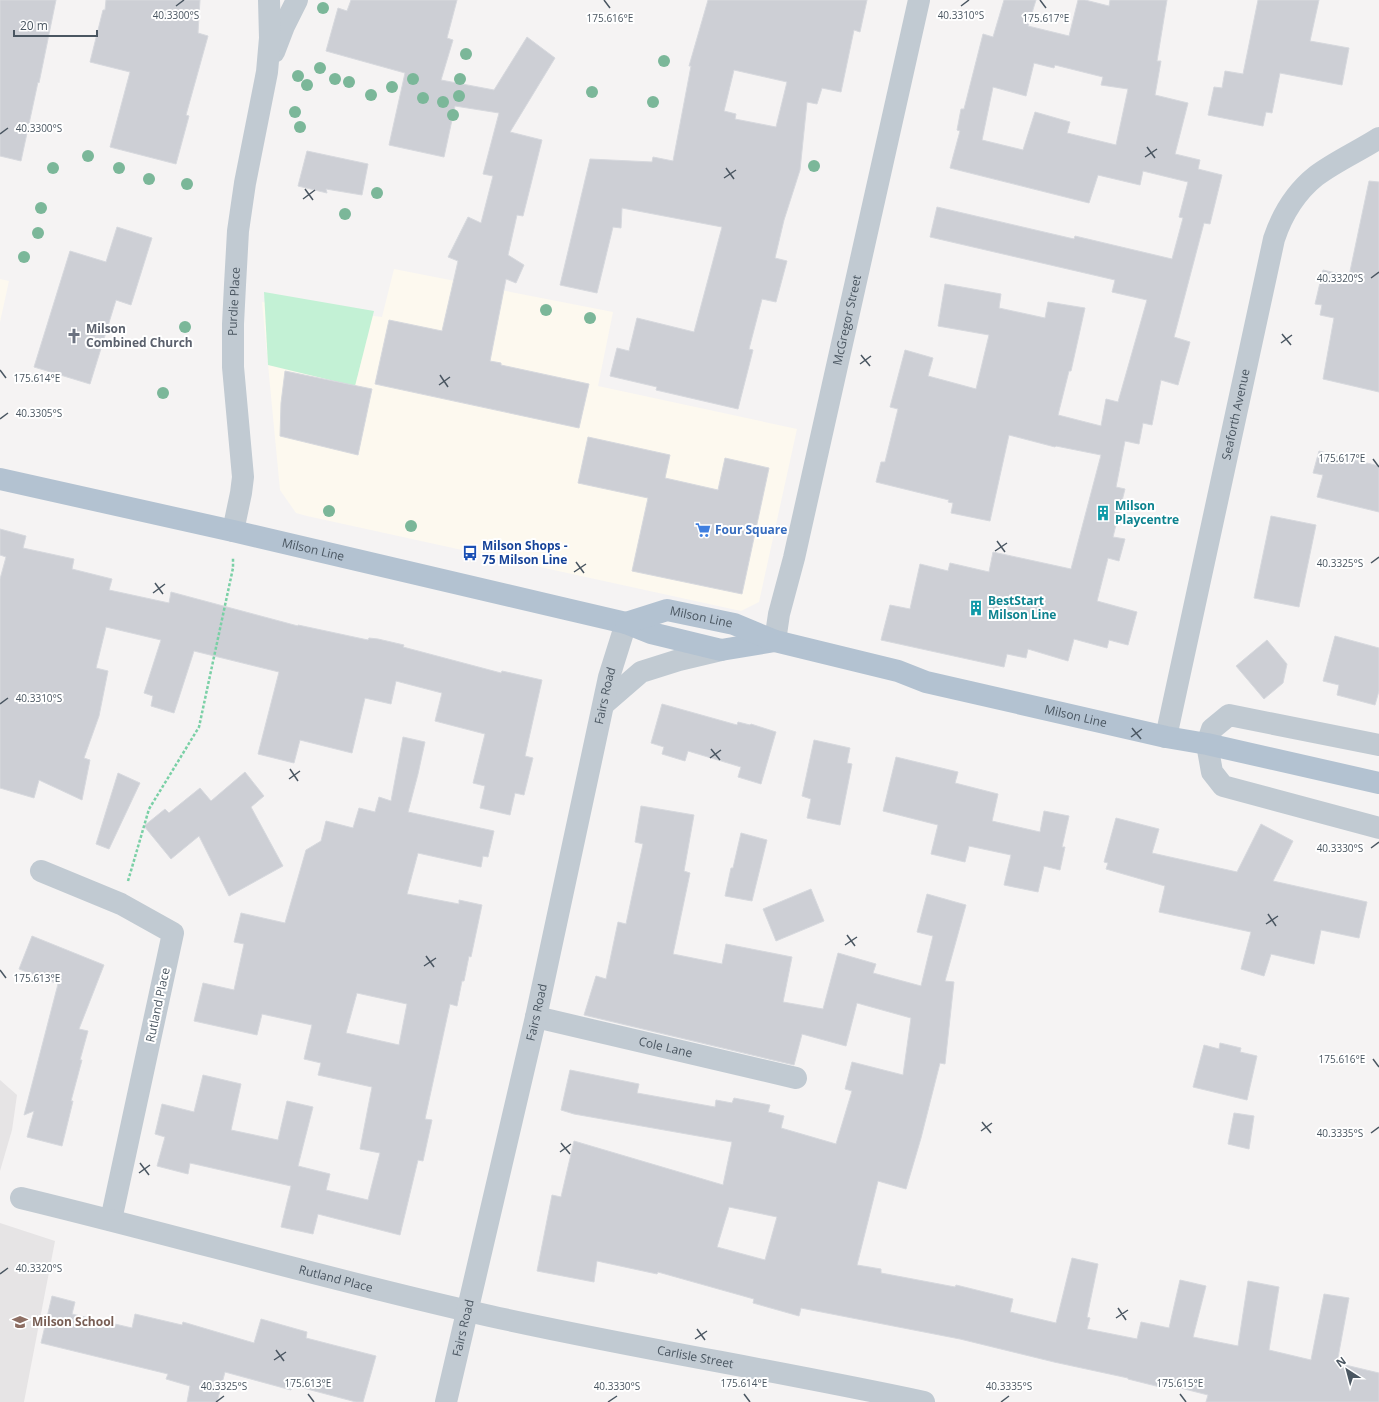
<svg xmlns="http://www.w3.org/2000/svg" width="1379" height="1402" font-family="'Open Sans',sans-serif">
  <rect width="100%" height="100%" fill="#f5f3f3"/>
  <path fill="#fdf9ef" d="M394 269 613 312 598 386 797 429 759 602 741 611 307 516 296 513 280 490 262 302 382 317Z
    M0 279 9 281 0 322Z"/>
  <path fill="#e6e4e5" d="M0 1080 17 1095 12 1130 0 1171Z
    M0 1223 55 1241 24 1402H0Z"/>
  <path fill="#c3f1d5" d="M264 292 374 311 355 386 268 365Z"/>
  <path fill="#cdcfd5" stroke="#d7d9de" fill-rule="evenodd" d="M0 0H56L39 83 38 82 21 161 0 156Z
    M106 0H200L198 33 208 36 186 115 189 116 176 164 110 147 130 72 90 62 103 10H105Z
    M351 0H457L447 38 453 40 441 80 494 90 527 37 555 58 510 132 542 140 523 216 517 215 508 255 524 265 516 283 506 279 490 361 501 363V365L589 384 579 428 375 384 389 320 442 331 458 261 448 257 468 217 481 223 493 176 483 174 499 113 455 106 444 157 389 145 405 73 326 51 338 8 347 11Z
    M708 0H867L860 32 854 30 841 92 822 88 817 104 807 102 800 170 784 220 775 258 787 261 776 302 762 299 749 349 753 350 738 409 656 390 657 387 610 376 617 348 629 351 637 318 694 332 722 227 622 208 621 228 613 227 597 293 560 285 590 159 652 162 653 157 673 161 691 66H689ZM734 70 787 82 776 127 735 119 736 114 724 111Z
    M1004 0H1036L1028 26 1069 36 1078 0H1085L1109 6 1110 0H1167L1157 61H1161L1155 95 1188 103 1175 154 1200 160 1198 169 1222 175 1210 224 1204 223 1174 337 1190 342 1178 385 1161 380 1152 425 1143 423 1139 444 1125 441 1116 487 1125 489 1113 537 1125 539 1119 561 1108 558 1097 601 1137 612 1128 645 1109 640 1107 648 1074 639 1068 661 1028 649 1026 658 1007 654 1004 667 881 640 890 605 910 609 920 564 948 571 950 563 989 572 993 552 1071 569 1101 455 1056 446 1055 447 1009 435 990 521 951 513 953 503 948 502 949 500 876 482 881 462H885L898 409 890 407 905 350 933 358 928 376 976 389 989 335 938 326 945 284 1001 294 999 308 1045 318 1048 302 1085 308 1071 371H1069L1058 415 1101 426 1106 399 1118 402 1147 300 1112 292 1115 280 930 237 937 207 1074 239 1075 236 1172 259 1183 218 1179 217 1188 182 1143 171 1140 185 1098 175 1089 203 950 168 960 131 957 130 961 109H964L983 34 993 37ZM1034 63 1054 68 1055 65 1103 77 1101 85 1128 89 1116 145 1067 133 1070 122 1035 112 1023 150 982 140 993 87 1026 96Z
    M1258 0H1319L1310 41 1349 48 1342 85 1280 73 1272 113 1266 112 1263 126 1208 115 1214 87 1222 88 1225 71 1243 74Z
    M307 151 368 164 362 195 326 189 327 193 298 186Z
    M1369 181 1379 182V392L1323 379 1334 318 1320 315 1322 305 1315 304 1323 270 1349 276Z
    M117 227 152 238 131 305 116 300 90 384 34 367 70 251 106 262Z
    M285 371 372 389 358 455 280 436 281 403Z
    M588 437 670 455 665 478 718 490 725 458 769 468 742 594 632 571 648 498 578 483Z
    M1319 451 1379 466V512L1317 497 1323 475 1313 473Z
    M1271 516 1316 525 1299 607 1254 598Z
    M0 529 26 536 23 548 74 559 72 569 112 579 109 590 169 603 171 592 298 626V625L368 640 369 638 378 639 404 645 403 647 501 673 502 671 542 680 525 756 533 758 524 795 515 793 510 815 480 808 485 786 473 783 485 734 435 721 442 693 396 681 391 704 365 698 352 753 300 740 294 763 258 754 279 672 194 651 174 713 151 706 153 696 144 693 161 640 106 627 96 668 108 671 99 716 84 758 90 760 82 800 39 780 34 798 0 788V579L6 557 0 555Z
    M1335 636 1379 648V691L1375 705 1337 695 1339 685 1323 681Z
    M1267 640 1287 664 1283 683 1264 699 1236 666Z
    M662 704 737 725 738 722 750 725 751 724 776 732 761 784 738 777 741 767 688 751 685 761 662 754 664 747 651 743Z
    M403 737 425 742 418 774 408 812 494 831 488 857 483 856 481 867 418 853 407 894 459 904V900L482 905 471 957 469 956 464 981H462L457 1006 450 1004 425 1119 432 1120 423 1161 418 1160 400 1235 318 1214 313 1234 281 1227 291 1186 190 1163 188 1174 157 1166 165 1137 155 1134 162 1104 194 1112 203 1075 241 1084 231 1130 278 1140 287 1101 313 1107 298 1166 330 1174 326 1190 368 1200 380 1153 360 1149 372 1087 318 1075 321 1063 304 1059 312 1025 262 1014 257 1035 194 1021 203 983 234 990 244 944 234 942 241 913 285 923 306 850 321 841 326 821 353 828 359 808 375 812 379 797 391 801ZM357 993 407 1004 399 1045 346 1033Z
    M814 740 850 748 847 763 852 764 840 825 807 818 811 799 802 796Z
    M896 757 958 772 955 783 998 794 992 821 1040 832 1044 811 1069 816 1062 847H1065L1060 870 1044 866 1038 892 1004 885 1011 855 969 846 965 862 931 854 938 825 883 811Z
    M245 772 264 796 251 807 283 866 229 896 199 836 171 859 144 826 165 809 169 813 200 788 211 801Z
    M118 773 140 783 109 849 96 844Z
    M641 806 694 815 684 871 690 873 673 954 722 964 726 944 792 957 783 1002 823 1009 838 953 876 964 873 973 921 986 933 936 917 932 927 894 966 905 945 981 954 982 945 1064 940 1063 921 1138 906 1189 878 1181 857 1265 881 1269V1273L955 1287 956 1285 1013 1299 1010 1312 1056 1323 1072 1258 1098 1264 1087 1317 1090 1318 1087 1329 1137 1339 1141 1322 1169 1328 1180 1280 1206 1286 1193 1337 1238 1346 1248 1281 1279 1287 1269 1350 1311 1360 1324 1294 1349 1298 1337 1363 1379 1373V1402H1206L1208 1395 1165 1384 1164 1388 1128 1379V1378L1054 1362 960 1339 801 1308 799 1316 753 1303 754 1299 658 1272 657 1274 597 1261 594 1282 537 1271 552 1195 561 1197 574 1141 723 1185 732 1142 574 1114 561 1110 570 1070 639 1084 637 1093 715 1107 716 1100 732 1103 734 1098 770 1105 768 1112 784 1116 781 1128 836 1144 852 1091 845 1089 852 1062 903 1075 911 1018 857 1003 846 1046 802 1034 794 1065 584 1015 596 976 606 979 618 922 626 924 643 844 635 842ZM729 1207 777 1217 765 1260 717 1247Z
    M1116 818 1159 829 1152 853 1237 872 1261 824 1293 841 1273 881 1367 902 1359 938 1321 930 1314 964 1271 954 1264 976 1241 969 1251 932 1159 912 1165 886 1106 869 1108 863 1104 862Z
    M741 833 767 840 752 901 725 896 731 868H733Z
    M811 889 824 921 776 941 763 909Z
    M32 936 104 965 79 1029 88 1031 80 1060H82L71 1101H73L62 1146 27 1137 34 1111 24 1115 58 984 19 969Z
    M1220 1043 1241 1048 1240 1052 1257 1056 1247 1100 1193 1087 1204 1045 1219 1049Z
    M1234 1113 1254 1116 1249 1149 1228 1144Z
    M52 1296 75 1302 72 1314 132 1328 135 1314 182 1325 183 1322 254 1343 261 1319 307 1332 306 1338 376 1356 363 1402H356L292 1385 291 1390 225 1372 217 1402H187L190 1386 166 1379 168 1374 41 1343Z"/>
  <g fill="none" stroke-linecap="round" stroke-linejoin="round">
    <path stroke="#7ad0a6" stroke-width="2.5" stroke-dasharray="3 2" stroke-linecap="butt" d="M128 881 149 809 199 727 233 568V558"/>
    <g stroke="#c1cad2" stroke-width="22">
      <path d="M274 52 284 26 297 0"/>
      <path id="s1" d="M233 531 241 493 243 477 233 367V324L235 285 238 231 245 183 267 72 270 38 269 0"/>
      <path id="s2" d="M775 641 779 614 794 558 919 0"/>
      <path d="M604 704 641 672 679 660 721 650"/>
      <path id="s3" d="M1166 737 1274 239C1282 215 1296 192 1316 176 1336 161 1359 151 1379 138"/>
      <path d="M1379 745 1229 715 1212 729 1207 744 1212 772 1223 786 1379 828"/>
      <path d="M41 871 121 904 173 933 111 1220"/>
      <path id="s4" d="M536 1017 796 1078"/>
      <path id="s5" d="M21 1198C178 1236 333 1281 490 1316 634 1348 780 1371 924 1402"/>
      <path id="s6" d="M446 1402 536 1017 609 677 626 623"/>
    </g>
    <g stroke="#b3c2d1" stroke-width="22">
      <path id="s7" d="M0 479 233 531 566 609 626 623 651 633 721 650 775 641"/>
      <path id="s8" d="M626 623 667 610 734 624 775 641 898 671 926 682 1166 737 1207 744 1379 783"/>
    </g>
  </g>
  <g fill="#7bb799">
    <circle cx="323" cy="8" r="6"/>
    <circle cx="466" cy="54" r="6"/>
    <circle cx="664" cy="61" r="6"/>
    <circle cx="320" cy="68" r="6"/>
    <circle cx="298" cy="76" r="6"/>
    <circle cx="335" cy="79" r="6"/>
    <circle cx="413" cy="79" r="6"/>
    <circle cx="460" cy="79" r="6"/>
    <circle cx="349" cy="82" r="6"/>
    <circle cx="307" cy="85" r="6"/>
    <circle cx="392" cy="87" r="6"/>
    <circle cx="592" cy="92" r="6"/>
    <circle cx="371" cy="95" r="6"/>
    <circle cx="459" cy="96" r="6"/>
    <circle cx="423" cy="98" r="6"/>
    <circle cx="443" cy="102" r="6"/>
    <circle cx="653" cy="102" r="6"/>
    <circle cx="295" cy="112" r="6"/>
    <circle cx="453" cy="115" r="6"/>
    <circle cx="300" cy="127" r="6"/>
    <circle cx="88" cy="156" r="6"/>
    <circle cx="814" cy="166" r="6"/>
    <circle cx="53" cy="168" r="6"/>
    <circle cx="119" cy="168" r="6"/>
    <circle cx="149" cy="179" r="6"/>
    <circle cx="187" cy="184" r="6"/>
    <circle cx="377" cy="193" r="6"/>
    <circle cx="41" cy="208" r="6"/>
    <circle cx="345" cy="214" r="6"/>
    <circle cx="38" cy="233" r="6"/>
    <circle cx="24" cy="257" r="6"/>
    <circle cx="546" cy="310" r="6"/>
    <circle cx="590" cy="318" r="6"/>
    <circle cx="185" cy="327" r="6"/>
    <circle cx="163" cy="393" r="6"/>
    <circle cx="329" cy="511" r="6"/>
    <circle cx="411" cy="526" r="6"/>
  </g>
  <path fill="none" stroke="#4a5661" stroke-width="1.5" d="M604 0 610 8M1040 0 1046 8M176 6 184 0M961 6 969 0M0 134 8 128M1147 147 1155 158M1145 157 1157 149M726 168 734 179M724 178 736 170M305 189 313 200M303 199 315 190M1371 278 1379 272M1282 334 1291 345M1281 343 1292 335M861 355 870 366M860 364 871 356M0 370 6 378M440 375 448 387M439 385 450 377M0 419 8 413M1373 459 1379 467M997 541 1005 552M995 551 1007 543M576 562 584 573M1371 563 1379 557M574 572 586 564M155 583 163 594M153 593 165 584M0 704 8 698M1132 728 1141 739M1131 737 1142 729M711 749 720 760M710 758 721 750M290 769 298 781M289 779 300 771M1371 848 1379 842M1268 914 1276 926M1266 924 1278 916M847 935 855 946M845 945 857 937M426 956 434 967M424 966 436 958M0 970 6 978M1373 1059 1379 1067M982 1122 991 1133M981 1131 992 1123M1371 1133 1379 1127M561 1143 570 1154M560 1152 571 1144M140 1163 149 1175M139 1173 150 1165M0 1274 8 1268M1118 1308 1126 1320M1116 1318 1128 1310M697 1329 705 1340M695 1339 707 1331M276 1350 284 1361M274 1360 286 1352M308 1394 314 1402M744 1394 750 1402M1180 1394 1186 1402M216 1402 224 1396M608 1402 617 1396M1001 1402 1009 1396"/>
  <defs>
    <symbol id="church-bare" viewBox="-9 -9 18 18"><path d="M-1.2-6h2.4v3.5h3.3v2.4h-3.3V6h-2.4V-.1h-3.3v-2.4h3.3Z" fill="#6b7280" stroke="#fff" stroke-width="2.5" paint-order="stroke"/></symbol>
    <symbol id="building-bare" viewBox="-9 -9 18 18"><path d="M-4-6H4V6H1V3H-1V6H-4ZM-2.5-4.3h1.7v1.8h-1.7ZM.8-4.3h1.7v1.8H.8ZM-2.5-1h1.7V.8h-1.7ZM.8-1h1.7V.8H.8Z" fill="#0f9aa8" stroke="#fff" stroke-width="2.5" paint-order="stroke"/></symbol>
    <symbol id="supermarket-bare" viewBox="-9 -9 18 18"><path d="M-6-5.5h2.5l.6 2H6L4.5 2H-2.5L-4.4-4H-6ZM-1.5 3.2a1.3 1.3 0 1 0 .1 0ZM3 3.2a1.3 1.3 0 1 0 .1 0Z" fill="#3f7fe0" stroke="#fff" stroke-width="2.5" paint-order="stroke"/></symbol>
    <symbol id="bus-bare" viewBox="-9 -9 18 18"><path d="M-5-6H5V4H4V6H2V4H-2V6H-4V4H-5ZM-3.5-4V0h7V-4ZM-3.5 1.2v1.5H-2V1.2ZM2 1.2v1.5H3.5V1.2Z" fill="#1a4fb4" stroke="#fff" stroke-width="2.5" paint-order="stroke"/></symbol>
    <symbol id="school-bare" viewBox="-9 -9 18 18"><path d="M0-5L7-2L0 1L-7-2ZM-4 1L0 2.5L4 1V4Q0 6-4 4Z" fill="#8d6e63" stroke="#fff" stroke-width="2.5" paint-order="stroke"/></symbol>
  </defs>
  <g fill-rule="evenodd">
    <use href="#church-bare" x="63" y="325" width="22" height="22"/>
    <use href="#building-bare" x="1092" y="502" width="22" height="22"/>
    <use href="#supermarket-bare" x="692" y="519" width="22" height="22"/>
    <use href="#bus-bare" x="459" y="542" width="22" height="22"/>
    <use href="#building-bare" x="965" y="597" width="22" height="22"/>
    <use href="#school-bare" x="9" y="1311" width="22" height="22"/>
  </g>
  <g text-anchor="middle" stroke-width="4" stroke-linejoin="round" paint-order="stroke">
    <g font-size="12" fill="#4a5661" stroke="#fff">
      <text dy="4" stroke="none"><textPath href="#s1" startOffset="231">Purdie Place</textPath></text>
      <text dy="4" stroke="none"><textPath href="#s2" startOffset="329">McGregor Street</textPath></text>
      <text dy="4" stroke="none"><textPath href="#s3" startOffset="330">Seaforth Avenue</textPath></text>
      <text dy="4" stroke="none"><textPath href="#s7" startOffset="321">Milson Line</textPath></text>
      <text dy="4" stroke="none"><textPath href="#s8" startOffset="78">Milson Line</textPath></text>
      <text dy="4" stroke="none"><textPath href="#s6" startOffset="724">Fairs Road</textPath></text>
      <text dy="4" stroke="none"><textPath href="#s8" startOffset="466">Milson Line</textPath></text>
      <text transform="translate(158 1005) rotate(-78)" y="4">Rutland Place</text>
      <text dy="4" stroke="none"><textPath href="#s6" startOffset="400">Fairs Road</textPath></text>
      <text dy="4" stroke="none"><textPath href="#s4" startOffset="133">Cole Lane</textPath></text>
      <text dy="4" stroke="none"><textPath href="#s5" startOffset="325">Rutland Place</textPath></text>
      <text dy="4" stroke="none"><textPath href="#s6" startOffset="76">Fairs Road</textPath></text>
      <text dy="4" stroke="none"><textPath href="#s5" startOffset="693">Carlisle Street</textPath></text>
    </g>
    <g font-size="12" font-weight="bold" fill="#5b616d" stroke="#fff" text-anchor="start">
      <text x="86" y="333">Milson<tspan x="86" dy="14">Combined Church</tspan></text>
    </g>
    <g font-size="12" font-weight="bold" fill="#0d838f" stroke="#fff" text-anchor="start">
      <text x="1115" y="510">Milson<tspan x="1115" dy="14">Playcentre</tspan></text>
      <text x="988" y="605">BestStart<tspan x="988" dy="14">Milson Line</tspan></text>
    </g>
    <g font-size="12" font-weight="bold" fill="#366cbe" stroke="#fff" text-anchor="start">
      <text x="715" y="534">Four Square</text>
    </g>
    <g font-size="12" font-weight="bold" fill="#164399" stroke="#fff" text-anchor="start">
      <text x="482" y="550">Milson Shops -<tspan x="482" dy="14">75 Milson Line</tspan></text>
    </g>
    <g font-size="12" font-weight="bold" fill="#785e54" stroke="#fff" text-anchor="start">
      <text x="32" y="1326">Milson School</text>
    </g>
  </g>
  <g font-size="10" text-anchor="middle" fill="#4a5661" stroke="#fff" stroke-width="4" stroke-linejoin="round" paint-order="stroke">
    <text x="176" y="19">40.3300°S</text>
    <text x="961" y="19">40.3310°S</text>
    <text x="610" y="22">175.616°E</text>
    <text x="1046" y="22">175.617°E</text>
    <text x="39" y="132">40.3300°S</text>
    <text x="1340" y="282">40.3320°S</text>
    <text x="37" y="382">175.614°E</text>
    <text x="39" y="417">40.3305°S</text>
    <text x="1342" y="462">175.617°E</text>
    <text x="1340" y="567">40.3325°S</text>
    <text x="39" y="702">40.3310°S</text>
    <text x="1340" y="852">40.3330°S</text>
    <text x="37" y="982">175.613°E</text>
    <text x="1342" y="1063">175.616°E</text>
    <text x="1340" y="1137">40.3335°S</text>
    <text x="39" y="1272">40.3320°S</text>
    <text x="308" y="1387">175.613°E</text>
    <text x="744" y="1387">175.614°E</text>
    <text x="1180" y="1387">175.615°E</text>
    <text x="224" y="1390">40.3325°S</text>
    <text x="617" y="1390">40.3330°S</text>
    <text x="1009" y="1390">40.3335°S</text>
  </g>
  <g transform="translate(1347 1370) rotate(324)" stroke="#ffffff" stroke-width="3" paint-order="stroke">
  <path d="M0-3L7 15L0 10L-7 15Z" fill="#4a5661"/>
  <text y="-6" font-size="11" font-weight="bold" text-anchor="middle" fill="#4a5661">N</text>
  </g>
  <path d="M14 30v6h83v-6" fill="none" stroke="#4a5661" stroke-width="2"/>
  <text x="20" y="30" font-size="12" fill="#4a5661" stroke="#ffffff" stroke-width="3" paint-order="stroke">20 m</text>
</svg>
